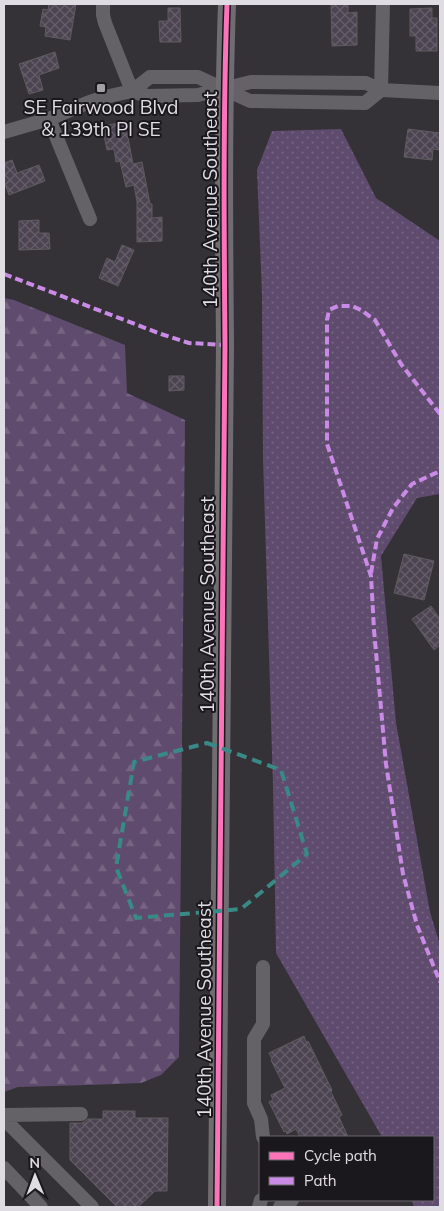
<svg xmlns="http://www.w3.org/2000/svg" width="444" height="1211" font-family="Mulish,sans-serif">
  <defs>
    <pattern id="green-dots" width="8" height="8" patternUnits="userSpaceOnUse" patternTransform="scale(1.25)"><rect width="8" height="8" fill="#5f4b6d"/><path d="M2 2h.1M6 6h.1" fill="none" stroke="#766482" stroke-width="1.8" stroke-linecap="round"/></pattern>
    <pattern id="forest-firs" width="22" height="20" patternUnits="userSpaceOnUse" patternTransform="scale(1.25)"><rect width="22" height="20" fill="#5f4b6d"/><path d="M5 1l3.5 6h-7zM16 11l3.5 6h-7z" fill="#766482"/></pattern>
    <pattern id="building-cross-hatch" width="8" height="8" patternUnits="userSpaceOnUse" patternTransform="scale(1.25)"><rect width="8" height="8" fill="#4c4451"/><path d="M0 0l8 8M0 8l8-8" fill="none" stroke="#665e6a"/></pattern>
  </defs>
  <rect width="100%" height="100%" fill="#343137"/>
  <path fill="url(#green-dots)" d="M341 129 376 198 440 241V494L417 498 381 556 396 723 430 912 440 945V1207H414L412 1200H433V1137H382L276 953 273 786 263 458 262 295 257 170 272 131Z"/>
  <path fill="url(#forest-firs)" d="M4 298 14 300 125 345 127 393 185 420 179 1057 161 1075 141 1083 88 1085 18 1087 4 1092Z"/>
  <path fill="url(#building-cross-hatch)" stroke="#5e5b60" d="M49 4H76L70 40 45 36 46 27 40 26 43 9 48 10Z
    M331 4H348V13L357 12V45L332 46Z
    M168 8H180L181 42H160L159 21H168Z
    M432 8V18H437V51H416V36H410V9Z
    M55 52 59 68 39 75 43 90 29 94 19 64Z
    M125 122 133 164 142 162 150 204H152V218L162 217V241L137 242V202L134 185 126 187 120 161 116 162 114 149 107 150 102 126Z
    M408 129 440 133V150L433 149 432 160 404 157Z
    M12 160 17 173 39 165 45 181 9 195 4 182V163Z
    M39 220V233H49L50 249 19 250V221Z
    M122 245 134 250 118 286 99 278 107 258 115 262Z
    M169 376H184V390L169 391Z
    M404 554 434 561 424 600 394 593Z
    M431 606 440 619V645L434 650 412 619Z
    M304 1036 306 1042 308 1041 332 1090 331 1092 342 1115 339 1117 348 1137H300L296 1129 287 1134 286 1131 284 1132 269 1102 273 1100 271 1095 285 1088 271 1060 272 1059 269 1053Z
    M103 1111H135V1118H168L167 1191H155L138 1207H117L70 1160V1123H82L88 1119H103Z"/>
  <g fill="none" stroke-linecap="round" stroke-linejoin="round">
    <path stroke="#646267" stroke-width="14" d="M103 4V15L105 23 132 91
      M381 90 383 4
      M132 91 147 96 198 95 251 82 366 83 381 90 440 93
      M49 119 90 219
      M4 132 49 119 87 103 105 97 132 91 150 77H198L250 101 365 103 381 90
      M4 1115 81 1114
      M4 1119 92 1207
      M263 1137 261 1119 254 1103V1039L263 1024V967
      M4 1168 41 1207
      M259 1207 261 1200
      M280 1207 286 1205 292 1200"/>
    <path stroke="#706d71" stroke-width="18" d="M217 1207 225 345C224 231 223 117 227 4"/>
    <path stroke="#ca8be6" stroke-width="4" stroke-dasharray="8 4" stroke-linecap="butt" d="M4 274 161 334 189 343 225 345
      M440 414 401 364 375 320 361 310 352 306H338L329 310 327 320V444L371 576 374 630 386 764 403 874 417 925 440 982
      M371 573 377 539 393 508 412 484 440 471"/>
    <defs>
      <path id="cycleway" d="M217 1207 225 345C224 231 223 117 227 4"/>
    </defs>
    <use href="#cycleway" stroke="#1b181d" stroke-width="8"/>
    <use href="#cycleway" stroke="#fb73b8" stroke-width="5"/>
  </g>
  <path fill="none" stroke="#398a86" stroke-width="4" stroke-dasharray="10 6" stroke-linejoin="round" d="M207 743 281 770 307 854 241 909 136 918 116 867 134 762Z"/>
  <rect fill="#a4a0a7" stroke="#1b181d" stroke-width="2" x="96" y="83" width="10" height="10" rx="2.5"/>
  <g text-anchor="middle" stroke-width="4" stroke-linejoin="round" paint-order="stroke">
    <g font-size="19" fill="#e0dce4" stroke="#1b181d">
      <text x="101" y="114">SE Fairwood Blvd<tspan x="101" dy="22">&amp; 139th Pl SE</tspan></text>
    </g>
    <g font-size="19" fill="#e0dce4" stroke="#1b181d">
      <text transform="translate(210 200) rotate(-90)" y="7">140th Avenue Southeast</text>
      <text transform="translate(207 605) rotate(-90)" y="7">140th Avenue Southeast</text>
      <text transform="translate(204 1010) rotate(-90)" y="7">140th Avenue Southeast</text>
    </g>
  </g>
  <rect width="444" height="1211" fill="none" stroke="#e0dce4" stroke-width="10"/>
  <rect x="259" y="1136" width="175" height="65" fill="#1b181d" stroke="#6a666d"/>
  <rect x="269" y="1152" width="25" height="8" fill="#fb73b8" stroke="#6a666d"/>
  <text x="304" y="1161" font-size="15" fill="#e0dce4">Cycle path</text>
  <rect x="269" y="1177" width="25" height="8" fill="#ca8be6" stroke="#6a666d"/>
  <text x="304" y="1186" font-size="15" fill="#e0dce4">Path</text>
  <g transform="translate(35 1176) rotate(359)" stroke="#1b181d" stroke-width="4" paint-order="stroke">
  <path d="M0-4L9 19L0 12L-9 19Z" fill="#e0dce4"/>
  <text y="-8" font-size="14" font-weight="bold" text-anchor="middle" fill="#e0dce4">N</text>
  </g>
</svg>
